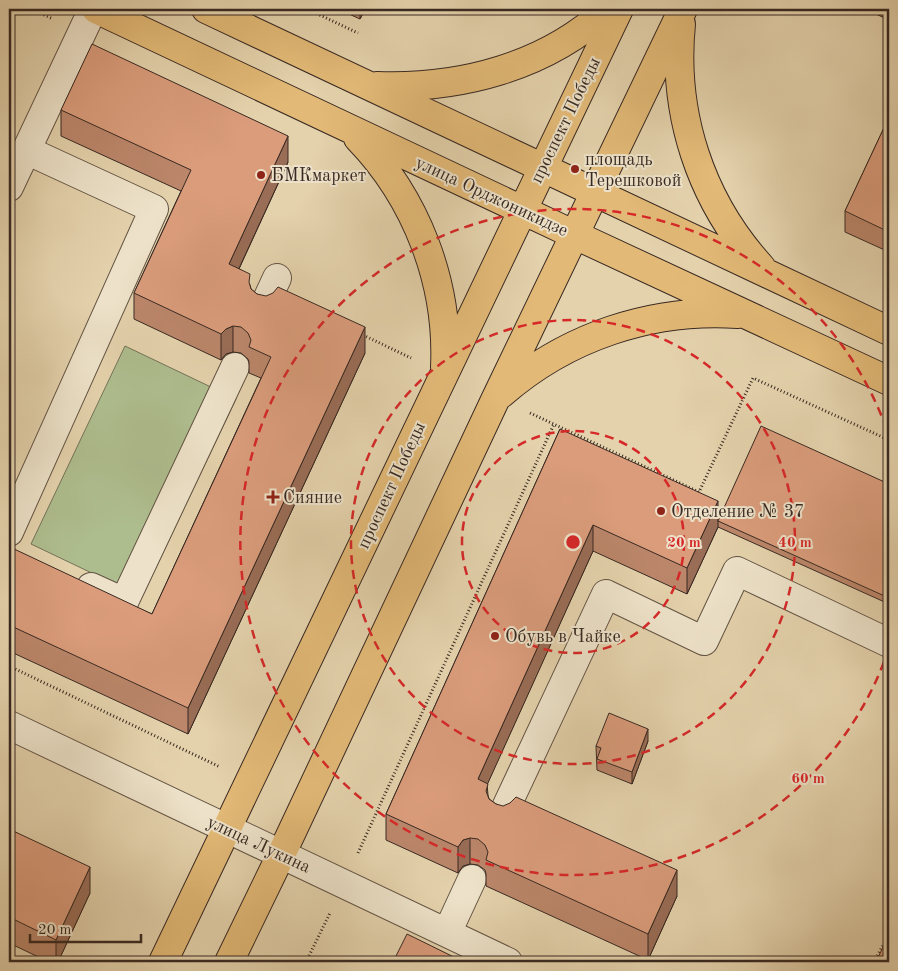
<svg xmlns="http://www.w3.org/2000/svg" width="898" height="971" font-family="'Old Standard TT',serif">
  <rect width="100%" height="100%" fill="#e4d2ac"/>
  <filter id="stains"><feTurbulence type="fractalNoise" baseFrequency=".004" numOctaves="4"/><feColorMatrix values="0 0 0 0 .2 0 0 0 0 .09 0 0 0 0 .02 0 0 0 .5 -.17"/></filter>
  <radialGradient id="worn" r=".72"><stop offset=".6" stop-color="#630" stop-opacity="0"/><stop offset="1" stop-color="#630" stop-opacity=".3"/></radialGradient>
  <path fill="#aebd8e" stroke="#737358" d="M125 346 236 399 142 597 31 544Z"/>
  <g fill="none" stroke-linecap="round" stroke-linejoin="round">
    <defs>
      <path id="minor" d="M9 187 93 9
        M264 306 277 278
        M9 532 154 209 26 150
        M91 587 124 602 235 367
        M9 725 508 962
        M502 816 606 594 704 641 737 571 889 643
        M447 933 472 879"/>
      <path id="major" d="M96 9 575 235 889 381
        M206 9 889 331
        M681 24C672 113 700 200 761 267
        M377 86C460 89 546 67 608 9
        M358 138C416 198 449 282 445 367
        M501 394C566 337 651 308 738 314
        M163 962 619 9
        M229 962 281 855 496 398 683 9"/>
    </defs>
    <use href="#minor" stroke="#635344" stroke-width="30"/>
    <use href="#major" stroke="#382922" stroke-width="30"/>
    <path stroke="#382922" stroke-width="3" stroke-dasharray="1 2.5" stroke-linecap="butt" d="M31 9 53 19
      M307 9 358 33
      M363 335 411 358
      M530 413 699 492 753 378 889 440
      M9 666 220 767
      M358 853 554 424
      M306 962 330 913
      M874 962 889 934"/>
    <use href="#minor" stroke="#ede2c9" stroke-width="28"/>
    <use href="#major" stroke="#e2b976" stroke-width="28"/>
  </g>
  <path fill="#bb866a" stroke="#382922" d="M338 9H365L360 19Z
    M865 9H889V20Z
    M61 110 288 162 239 269 250 285 251 289 257 294 365 353 188 734 9 651V554L152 614 261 378 249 373V362L248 359 241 353 233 352 226 354 221 360 134 319V293L181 191 61 136Z
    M889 117V252L845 232V211Z
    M560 429 718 521 889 484V604L718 527 687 594 593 551 487 784 488 795 489 799 496 804 677 896 648 960 486 886V874L485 870 478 865 470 864 463 866 458 873 386 840V814Z
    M648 741 632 784 597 770 596 746Z
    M9 829 90 893 58 962H49L9 943Z"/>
  <path fill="#996d56" stroke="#382922" d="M360 9H365L360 19Z
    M288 136V162L229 290V264Z
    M233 326V352L226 354 221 360V334L226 329Z
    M365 327V353L188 734V708Z
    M718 501V527L687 594V568Z
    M593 525V551L478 805V779Z
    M648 729V741L632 784V772Z
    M470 838V864L463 866 458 873V847L463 840Z
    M90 867V893L58 962H56V940Z
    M677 870V896L648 960V934Z"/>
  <path fill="#da9c7b" stroke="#382922" d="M92 44 288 136 229 264 250 274 249 282 251 289 257 294 266 296 273 293 278 287 365 327 188 708 9 625V554L12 548 152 614 271 357 249 347 251 340 248 333 241 327 233 326 226 329 221 334 134 293 191 170 61 110Z
    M889 117V232L845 211Z
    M761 426 889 484V598L718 521Z
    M560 429 718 501 687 568 593 525 478 779 488 784 486 791 489 799 496 804 503 806 510 803 516 797 677 870 648 934 486 860 488 852 485 845 478 839 470 838 463 840 458 847 386 814Z
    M609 713 648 729 632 772 597 759 601 748 596 746Z
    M9 829 90 867 56 940 9 917Z
    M407 934 464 962H393Z
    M889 934V962H876Z"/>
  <g fill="none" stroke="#d62828" stroke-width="2.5" stroke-dasharray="9 6">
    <circle cx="573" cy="542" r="111"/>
    <circle cx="573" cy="542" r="222"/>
    <path d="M889 648A333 333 0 1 1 889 436"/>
  </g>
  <g fill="#8f2418" stroke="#ede2c9" stroke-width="2">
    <circle cx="575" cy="169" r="5"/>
    <circle cx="261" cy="175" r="5"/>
    <path d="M270.5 489.5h5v5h5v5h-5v5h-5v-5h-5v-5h5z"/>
    <circle cx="661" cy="511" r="5"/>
    <circle cx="495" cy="636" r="5"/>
  </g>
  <g text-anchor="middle" stroke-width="4" stroke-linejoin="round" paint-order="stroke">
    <g font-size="18" fill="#382922" stroke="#ede2c9">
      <text transform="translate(565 120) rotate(-64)" y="6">проспект Победы</text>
      <text transform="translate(492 196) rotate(25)" y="6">улица Орджоникидзе</text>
      <text transform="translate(391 485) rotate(-65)" y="6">проспект Победы</text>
      <text transform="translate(259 844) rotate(25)" y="6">улица Лукина</text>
    </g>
    <g font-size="18" fill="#382922" stroke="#ede2c9" text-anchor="start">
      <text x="585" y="165">площадь<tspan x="585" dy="21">Терешковой</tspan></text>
      <text x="271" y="181">БМКмаркет</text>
      <text x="283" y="503">Сияние</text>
      <text x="671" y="517">Отделение № 37</text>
      <text x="505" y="642">Обувь в Чайке</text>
    </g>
  </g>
  <circle cx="573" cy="542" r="8" fill="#d62828" stroke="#ede2c9" stroke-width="2.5"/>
  <g font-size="15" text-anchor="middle" font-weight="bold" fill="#d62828" stroke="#ede2c9" stroke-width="4" stroke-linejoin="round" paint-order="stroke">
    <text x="684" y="547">20 m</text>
    <text x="795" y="547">40 m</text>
    <text x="808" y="783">60 m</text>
  </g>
  <rect width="898" height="971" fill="none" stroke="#e4d2ac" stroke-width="30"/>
  <rect x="10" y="10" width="878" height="951" fill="none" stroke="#382922" stroke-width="2.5"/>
  <rect x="15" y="15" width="868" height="941" fill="none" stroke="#382922"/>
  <path d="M30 934v8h111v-8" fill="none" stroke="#382922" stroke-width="2.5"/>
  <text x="38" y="934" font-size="15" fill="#382922" stroke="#ede2c9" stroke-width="4" paint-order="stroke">20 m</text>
  <rect width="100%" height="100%" filter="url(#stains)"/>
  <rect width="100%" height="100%" fill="url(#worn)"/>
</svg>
